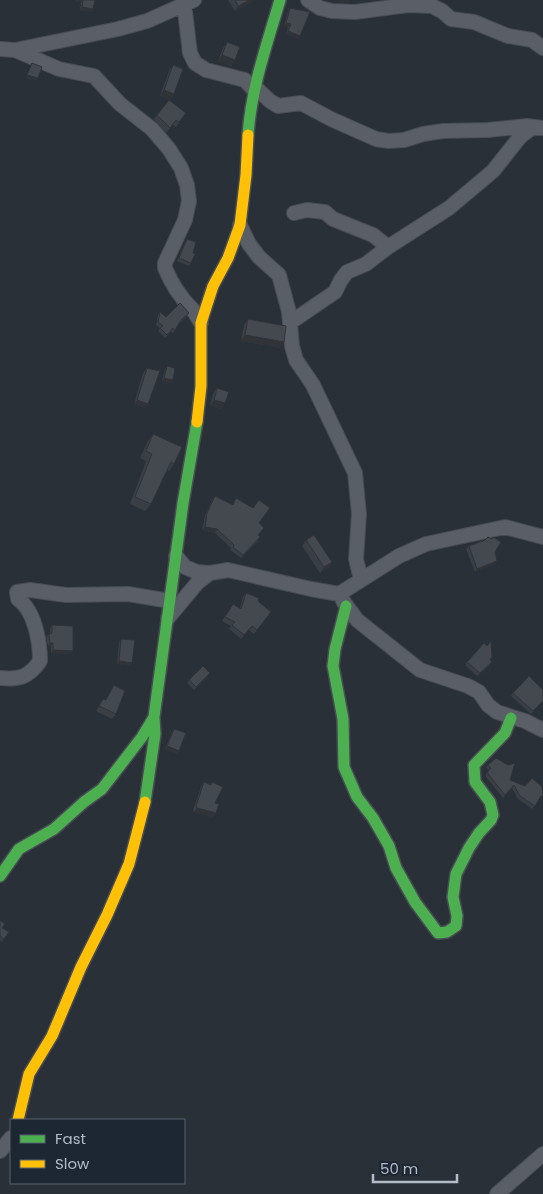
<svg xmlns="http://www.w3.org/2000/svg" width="543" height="1194" font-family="Poppins,sans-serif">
  <rect width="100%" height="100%" fill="#2a3038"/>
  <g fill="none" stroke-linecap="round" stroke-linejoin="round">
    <defs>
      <path id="street" d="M308 0 320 8 332 11 355 12 408 5 432 6 442 11 451 19 474 22 508 36 532 40 543 48
        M184 3 190 53 195 63 206 70 245 80 255 91
        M0 49 15 50 118 29 147 21 194 0
        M15 50 59 69 94 76 120 104 152 129 169 149 181 168 187 185 189 201 185 220 165 263V268C171 283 181 298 192 309 196 313 198 319 201 323
        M255 87 270 101 278 106 301 103 331 119 376 139 388 141 404 140 423 134 443 131 488 130 527 126 543 128
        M294 213 307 210 325 212 333 219 373 235 388 247
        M240 225 249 244 259 257 279 275 289 312 292 346 296 360 313 385 355 473 359 514 356 559 361 580
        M291 322 335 292 341 280 347 272 366 264 388 247 449 208 493 171 520 137 533 127
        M176 556 185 567 197 572 210 573 228 570 311 589 339 594 399 556 426 544 505 527 543 537
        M343 601 357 620 420 670 468 686 479 692 488 705 497 712 525 721 543 730
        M168 618 198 582 210 573
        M0 678C19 680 29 677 40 661 40 642 35 611 18 599L17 592 30 590 66 595 128 594 170 601
        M0 1151 11 1138
        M497 1194 543 1154"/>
      <path id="fast" d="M248 135C251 89 267 44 280 0
        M346 606 335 649 333 666 343 719 344 767 357 797 373 818 389 846 396 868 415 902 438 933 447 932 456 926 457 916 453 897 456 874 469 848 479 833 491 820 493 815 490 802 475 782 474 765 505 733 511 718
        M145 802 155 734 154 718
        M0 876 19 849 54 829 84 802 102 789 142 737 154 717 183 503 197 422"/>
      <path id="slow" d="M197 422 201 386V323L213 286 228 258 240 225 246 175 248 135
        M18 1120 29 1074 52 1036 81 967 107 915 129 864 145 802"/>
    </defs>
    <use href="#street" stroke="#484c53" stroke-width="16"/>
    <use href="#fast" stroke="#484c53" stroke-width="14"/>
    <use href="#slow" stroke="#484c53" stroke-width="14"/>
    <use href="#street" stroke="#5a5e66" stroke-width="14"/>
    <use href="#fast" stroke="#4caf50" stroke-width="11"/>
    <use href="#slow" stroke="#ffc107" stroke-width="11"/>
  </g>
  <path fill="#3a3f45" d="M76 0H95L91 12 80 10 81 2H76Z
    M228 0H253L251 3 235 11Z
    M290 8 300 36 298 39 286 34 288 27 284 26 288 11Z
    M227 42 235 60 231 66 218 61 223 48Z
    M173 65 174 94 170 100 160 96 169 71Z
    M186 113 176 127 173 125 166 133 154 119 157 115Z
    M187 239 191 263 189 266 177 261 185 242Z
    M160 312 166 317 187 316 180 323 173 333 171 332 165 338 158 331 160 328 156 325 158 315Z
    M248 319 284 342 280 348 241 341 244 325Z
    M167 366 173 380 171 383 162 381 165 369Z
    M147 368 148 404 145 408 134 404 143 373Z
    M217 388 221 409 210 406 213 394Z
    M153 434 174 464 169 471 167 470 151 504 145 511 130 504 146 461 140 458 148 441Z
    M215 496 259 523 258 541 241 558 230 550 231 548 215 533 202 530 205 516 212 500Z
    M306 540 332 562 328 568 320 573 302 546Z
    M469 546 495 552 494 564 475 572 466 549Z
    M246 593 258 601 268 616 254 634 249 630 241 639 229 629 231 626 222 621 233 604 240 608 243 597Z
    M52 625 71 654 51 653V646H48L46 637 49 634H50V628Z
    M121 639 130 666 117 664 119 642Z
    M490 660V665L477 676 465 665 467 662Z
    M208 676 194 690 187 683 189 680Z
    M114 685 116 714 112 719 96 711 103 699 106 700Z
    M513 693 543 701 531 714 511 696Z
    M174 729 179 751 177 754 165 749 172 732Z
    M488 765 539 799 532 809 518 799 512 788 503 798 486 777V774L489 770 486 768Z
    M204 782 211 784 212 782 216 813 213 818 194 812 193 810 201 787Z
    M0 920 3 928 9 932 2 942 0 941Z"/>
  <path fill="#303338" d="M78 0H83L81 2H76Z
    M250 0H253L251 3 235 11 238 6Z
    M331 0H350L348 3Z
    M82 7 93 9 91 12 80 10Z
    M286 23 291 24 288 27 284 26Z
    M288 31 300 36 298 39 286 34Z
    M222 55 235 60 231 66 218 61Z
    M27 75 38 78 36 81 25 78Z
    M164 90 174 94 170 100 160 96Z
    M245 335 284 342 280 348 241 341Z
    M164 378 173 380 171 383 162 381Z
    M137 400 148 404 145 408 134 404Z
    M214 400 225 403 221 409 210 406Z
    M205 527 217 529 215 533 202 530Z
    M497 561 494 564 475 572 477 569Z
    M332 562 328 568 320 573 324 567Z
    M50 643H53L51 646H48Z
    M53 650 73 651 71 654 51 653Z
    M119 661 132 663 130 666 117 664Z
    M167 746 179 751 177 754 165 749Z
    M197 808 216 813 213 818 194 812Z"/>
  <path fill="#444950" stroke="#303338" d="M83 0H95L93 9 82 7Z
    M235 0H250L238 6Z
    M290 8 310 12 300 36 288 31 291 24 286 23Z
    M227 42 240 47 235 60 222 55Z
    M32 63 42 67 38 78 27 75Z
    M173 65 183 69 174 94 164 90Z
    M169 100 186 113 179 122 176 120 170 128 157 115Z
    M187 239 196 242 193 253 195 254 191 263 179 258Z
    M180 303 189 313 181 320 175 330 173 328 167 335 160 328 163 326 158 322 160 312 166 317Z
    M248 319 286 326 284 342 245 335Z
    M167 366 175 368 173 380 164 378Z
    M147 368 160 371 148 404 137 400Z
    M217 388 229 392 225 403 214 400Z
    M153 434 182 447 174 464 171 462 151 504 135 497 152 454 146 451Z
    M215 496 233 505 236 498 253 508 259 500 270 508 259 523 264 528 258 535 260 537 243 555 233 547 234 545 217 529 205 527 207 513Z
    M314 535 332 562 324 567 306 540Z
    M488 537 492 539 493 537 501 542 495 552 497 561 477 569 469 546 485 540Z
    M246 593 259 598 258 601 271 612 257 630 252 626 244 635 232 625 235 622 225 617 233 604 241 609Z
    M52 625 73 626V651L53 650V643H50L49 634 52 633Z
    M121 639 135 640 132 663 119 661Z
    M491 641 492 656 490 660 492 662 480 673 467 662 484 643 487 646Z
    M203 666 210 673 196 687 189 680Z
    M529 676 543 690V701L533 711 513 693Z
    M114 685 125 691 116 714 99 706 103 699 106 700Z
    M174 729 186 733 179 751 167 746Z
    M496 758 508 765 515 763 510 780 525 786 532 778 542 787 543 796H541L535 806 520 796 514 785 505 795 488 774V771L491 768 488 765Z
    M204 782 211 785 212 782 223 787 215 803 219 804 216 813 197 808 196 806Z
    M0 920 5 924 2 928 9 932 4 939 0 936Z"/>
  <rect x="10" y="1119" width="175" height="65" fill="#1d2633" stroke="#59626f"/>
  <rect x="20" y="1135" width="25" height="8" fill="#4caf50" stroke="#59626f"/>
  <text x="55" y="1144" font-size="15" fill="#b4bcc9">Fast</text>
  <rect x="20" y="1160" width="25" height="8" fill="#ffc107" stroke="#59626f"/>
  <text x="55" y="1169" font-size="15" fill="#b4bcc9">Slow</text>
  <path d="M373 1174v8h84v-8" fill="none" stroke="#b4bcc9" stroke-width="2.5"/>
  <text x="380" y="1174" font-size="15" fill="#b4bcc9" stroke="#1d2633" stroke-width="4" paint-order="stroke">50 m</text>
</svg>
